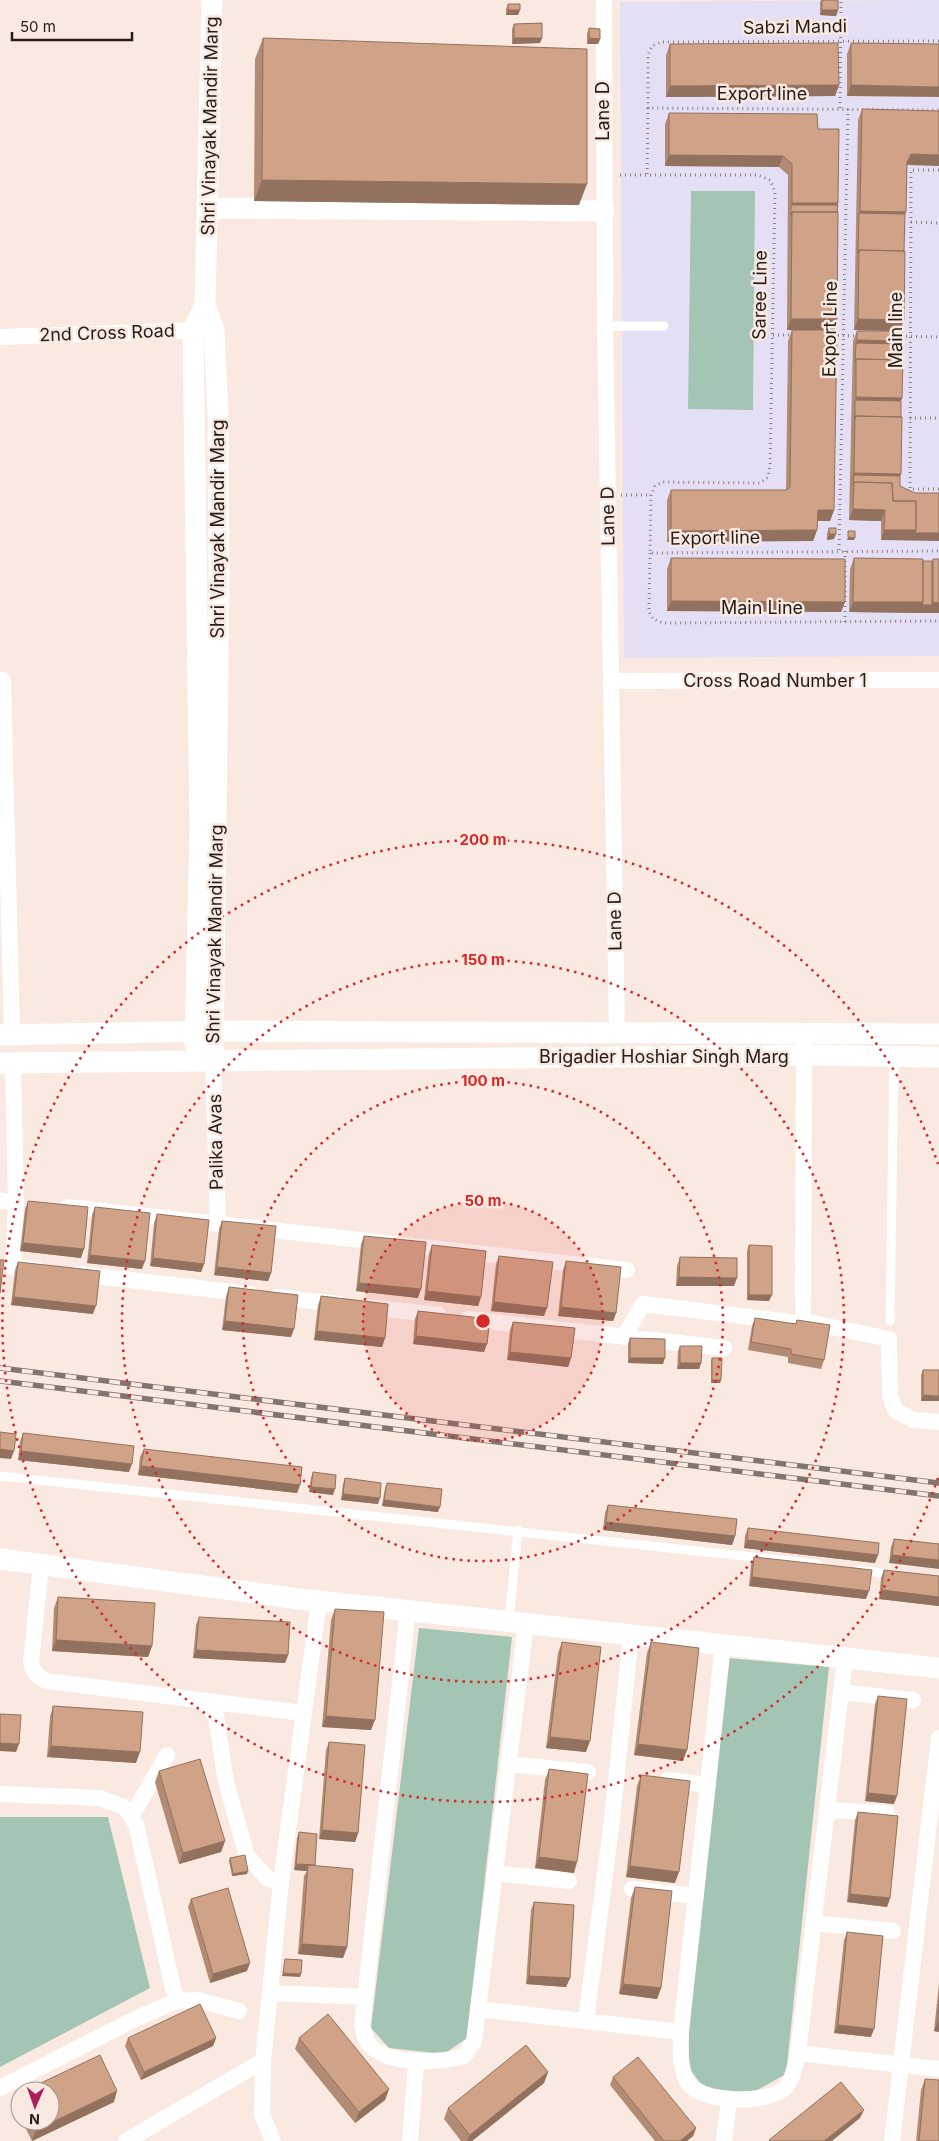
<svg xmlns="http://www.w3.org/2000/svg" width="939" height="2141" font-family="Inter,sans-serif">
  <rect width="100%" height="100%" fill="#fae9e0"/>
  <path fill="#e5dff5" d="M939 0V656L624 658 620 2Z"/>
  <path fill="#a4c5b4" d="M691 191H755L753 410 688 409Z
    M419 1628 512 1637 467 2038 444 2054 389 2048 371 2028Z
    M728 1658 829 1667 786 2074 752 2093 704 2088 685 2063Z
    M0 1817H108L150 1988 0 2067Z"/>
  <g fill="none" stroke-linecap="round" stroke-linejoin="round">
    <path stroke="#8c817b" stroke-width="3" stroke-dasharray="1 4" stroke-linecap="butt" d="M939 41 661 42 652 46 648 55V108L939 110
      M648 108 647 175H758L770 180 775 192 770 466 768 477 760 483 662 482 655 486 651 495 650 553 939 551
      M840 108 841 0
      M939 170H911L910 489H939
      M620 175H647
      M911 222 939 223
      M773 335H792
      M833 335 857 336
      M901 336 939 337
      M910 418H939
      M621 495H651
      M839 550 848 108
      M650 553 649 612 653 619 663 623 939 621
      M845 622V550"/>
    <path stroke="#fff" stroke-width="9" d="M605 326H664
      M890 1321 894 1057
      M0 1476 817 1564
      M860 1570 894 1575
      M509 1621 518 1530"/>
    <path stroke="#fff" stroke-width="16" d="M604 0 605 326 617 1032
      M0 337 203 330
      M0 680H3L12 1034
      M611 681 939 680
      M804 1044 803 1321 889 1339 890 1396 896 1411 914 1420 939 1422
      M213 1060 218 1223
      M13 1062 16 1203 13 1267 36 1269
      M0 1200 16 1203
      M68 1207 627 1270
      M78 1274 250 1294
      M277 1297 339 1304
      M366 1307 439 1315
      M468 1319 724 1348
      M624 1337 643 1304 807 1324
      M41 1564 31 1662C33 1673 37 1676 47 1681L303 1713
      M408 1611 362 2025C364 2030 365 2039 368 2043 386 2066 439 2063 464 2056L474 2041 526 1623
      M723 1645 681 2032C681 2048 679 2066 687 2081 700 2104 762 2103 781 2091 793 2084 795 2065 798 2053L845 1658
      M841 1692 913 1700
      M202 1701 216 1716 226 1782 247 1856 268 1879 281 1882
      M508 1764 588 1772
      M668 1780 708 1785
      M0 1794 100 1798 124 1807 136 1824 176 2001
      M827 1810 887 1813
      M131 1817 167 1755
      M494 1873 569 1881
      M632 1889 696 1896
      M814 1923 893 1931
      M271 1993 365 1997
      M478 2009 681 2032
      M586 2021 612 1819 631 1635
      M798 2053 939 2069
      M0 2088 135 2019 176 2001 198 2000 239 2011
      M126 2141 263 2061
      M273 2141 262 2114 263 2061 281 1882 319 1601
      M410 2141 416 2062
      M724 2141 729 2099
      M892 2141 939 1738"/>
    <path stroke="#fff" stroke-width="21" d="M212 0 205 305 214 331 218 413 219 578 213 1060
      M208 208 604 211
      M0 1035 214 1031 939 1034
      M195 1044 200 828 193 330 205 305
      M0 1063 803 1055 939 1057
      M0 1559 300 1599 939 1668"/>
    <defs>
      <path id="rail" d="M0 1368 939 1483
        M0 1381 939 1496"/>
    </defs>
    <use href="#rail" stroke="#80756f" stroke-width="5.5"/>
    <use href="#rail" stroke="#fae9e0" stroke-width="4" stroke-dasharray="11" stroke-linecap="butt"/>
  </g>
  <path fill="#b38b74" d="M821 0H838V10L836 16 820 15V3Z
    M508 4 520 10 518 15H506V9Z
    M514 24 542 38 540 43 512 44V29Z
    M589 28 600 39 598 44H587V34Z
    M263 38 579 205 254 201 255 59Z
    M851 43 939 44 847 96V54Z
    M670 44 839 85 835 96 666 97V55Z
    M862 109 907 165 906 212 905 214 900 331 854 330 858 120Z
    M669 113 818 129 838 203V205L837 319 834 330H787L788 175 779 167 665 166V124Z
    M792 330 834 510 830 521H818L817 530 813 541 667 542V500L671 490H786L788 341Z
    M857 331 903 341 902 344V398L901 401V474L900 476V486L915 493 881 540V521L849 520 853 341Z
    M829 528 834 539 827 540V534Z
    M671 558 845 602 841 612 667 611V569Z
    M854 558 923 561H932L933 559H939V613L849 612 850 569Z
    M28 1201 81 1258 20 1251 25 1209Z
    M95 1207 142 1269 87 1263 92 1215Z
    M157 1214 204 1264 201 1272 150 1266 154 1223Z
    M222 1221 271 1273 268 1281 214 1275 219 1229Z
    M364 1236 418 1298 356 1291 361 1244Z
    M432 1245 481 1297 478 1306 424 1300 429 1254Z
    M749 1245 769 1301 747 1300V1251Z
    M499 1256 544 1316 491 1311 496 1264Z
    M680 1257 734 1286H676L677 1266Z
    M566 1261 616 1313 613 1321 558 1316 563 1270Z
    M18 1262 93 1314 11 1305 15 1270Z
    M229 1287 291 1337 222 1330 226 1296Z
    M321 1296 385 1338 382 1347 314 1340 318 1305Z
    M418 1311 484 1352 413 1344 415 1319Z
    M755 1318 795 1324 797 1320 824 1360 821 1369 788 1363V1357L748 1350 752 1326Z
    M513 1322 571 1358 568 1367 507 1360 510 1330Z
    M630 1338 663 1364 628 1363V1344Z
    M680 1346 701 1363 699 1369H677L678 1351Z
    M712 1358 721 1380 720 1383H711V1361Z
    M923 1370H939L921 1401V1375Z
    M23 1433 129 1472 18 1460 20 1442Z
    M144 1449 300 1485 297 1493 138 1475 140 1457Z
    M313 1472 333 1495 309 1492 311 1478Z
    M345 1478 378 1504 341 1500 343 1484Z
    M387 1483 438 1512 382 1506 385 1488Z
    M608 1505 735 1536 732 1545 603 1530 605 1513Z
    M748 1528 875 1563 744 1548 745 1536Z
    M894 1539 939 1544 889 1563 891 1547Z
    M754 1557 866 1599 749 1586 751 1565Z
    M884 1570 939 1576V1606L879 1599 881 1578Z
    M58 1597 152 1646 148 1657 52 1651 54 1608Z
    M335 1609 371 1730 322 1727 331 1620Z
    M199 1617 288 1655 285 1663 193 1658 196 1625Z
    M562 1642 586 1752 546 1748 558 1653Z
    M651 1642 683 1761 634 1755 647 1653Z
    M878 1696 894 1804 865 1801 875 1704Z
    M53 1706 136 1763 47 1757 50 1717Z
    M329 1742 358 1833 355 1842 319 1839 326 1750Z
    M549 1769 574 1873 535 1868 545 1780Z
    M159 1771 225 1841 221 1852 179 1864 155 1782Z
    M641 1775 675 1883 626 1877 637 1786Z
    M858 1812 890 1898 887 1907 847 1902 855 1820Z
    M299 1832 314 1866 347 1947 343 1958 298 1954 304 1876 307 1871 294 1870 297 1838Z
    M230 1858 247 1874 232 1876 229 1861Z
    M635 1887 661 1988 657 1999 619 1994 631 1898Z
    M191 1899 247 1971 210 1983 188 1907Z
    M534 1902 570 1978 566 1987 526 1984 531 1910Z
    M847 1932 871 2037 834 2033 844 1940Z
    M939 1983V2032L934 2031Z
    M128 2038H216L213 2046 141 2080 125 2046Z
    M299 2038 389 2089 385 2100 355 2123 295 2049Z
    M548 2072 544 2083 472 2141H461L444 2119 448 2108Z
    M613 2077 696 2128 693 2136 687 2141H655L610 2085Z
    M925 2079 939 2141H916L921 2090Z
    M20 2093V2116L14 2105 18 2094Z
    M114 2102 32 2141 22 2121H50Z"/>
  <path fill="#92715e" d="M508 10H520L518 15H506Z
    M822 10H838L836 16 820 15Z
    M514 38H542L540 43 512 44Z
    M589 38 600 39 598 44H587Z
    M839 85 835 96 666 97 670 86Z
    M851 85 939 87V97L847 96Z
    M911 154 939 155V166L907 165 903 173 907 162Z
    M669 155 783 156 779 167 665 166Z
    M262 180 587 184 579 205 254 201Z
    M792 203H838L835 214 791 205 788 213Z
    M860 211 906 212 902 222 859 213 856 222Z
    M791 319H837L834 330H787Z
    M858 319 904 320 900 331 854 330Z
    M857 340 903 341 899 352 856 343Z
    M856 397 902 398 898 409 855 400 852 408Z
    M854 473 901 474 897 485 854 475 850 484Z
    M853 509 885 510 881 521 849 520Z
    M818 510H834L830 521H814Z
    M817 530 813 541 667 542 671 531Z
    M884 530H916L939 533V541L881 540Z
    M829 534H836L834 539 827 540Z
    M848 537 855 538 854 540H847Z
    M671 601 845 602 841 612 667 611Z
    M853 602H923L919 613 849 612Z
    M933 602 939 603V613H919L922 605H932Z
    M23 1243 84 1249 81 1258 20 1251Z
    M90 1255 145 1261 142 1269 87 1263Z
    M153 1258 204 1264 201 1272 150 1266Z
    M217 1267 271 1273 268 1281 214 1275Z
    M679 1277 737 1278 734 1286H676Z
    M359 1283 421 1289 418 1298 356 1291Z
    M427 1291 481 1297 478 1306 424 1300Z
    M749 1295H772L769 1301 747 1300Z
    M14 1297 96 1306 93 1314 11 1305Z
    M494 1302 547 1308 544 1316 491 1311Z
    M561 1307 616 1313 613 1321 558 1316Z
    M225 1321 294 1329 291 1337 222 1330Z
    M317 1331 385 1338 382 1347 314 1340Z
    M416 1336 487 1344 484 1352 413 1344Z
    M510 1352 571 1358 568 1367 507 1360Z
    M630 1358H665L663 1364 628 1363Z
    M680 1363H701L699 1369H677Z
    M712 1380H721L720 1383H711Z
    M923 1395 939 1396V1401H921Z
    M0 1449 14 1451 11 1459 0 1458Z
    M21 1451 132 1464 129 1472 18 1460Z
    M141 1466 300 1485 297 1493 138 1475Z
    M311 1487 335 1489 333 1495 309 1492Z
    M343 1494 380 1498 378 1504 341 1500Z
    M384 1500 440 1507 438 1512 382 1506Z
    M606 1522 735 1536 732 1545 603 1530Z
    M747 1540 878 1555 875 1563 744 1548Z
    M892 1555 939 1560V1569L889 1563Z
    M752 1577 869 1591 866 1599 749 1586Z
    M882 1590 939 1597V1606L879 1599Z
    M56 1640 152 1646 148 1657 52 1651Z
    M196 1650 288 1655 285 1663 193 1658Z
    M326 1716 375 1720 371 1730 322 1727Z
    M550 1737 590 1741 586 1752 546 1748Z
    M0 1743 19 1744 16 1752 0 1751Z
    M638 1744 687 1750 683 1761 634 1755Z
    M51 1746 140 1752 136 1763 47 1757Z
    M868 1793 897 1796 894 1804 865 1801Z
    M322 1830 358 1833 355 1842 319 1839Z
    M225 1841 221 1852 179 1864 183 1853Z
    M539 1857 577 1862 574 1873 535 1868Z
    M296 1864 315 1865H308L307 1871 294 1870Z
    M630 1866 679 1872 675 1883 626 1877Z
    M248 1871 247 1874 232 1876 233 1874Z
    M850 1894 890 1898 887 1907 847 1902Z
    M302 1944 347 1947 343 1958 298 1954Z
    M250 1963 247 1971 210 1983 213 1974Z
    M283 1973 301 1974 300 1977 282 1976Z
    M529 1976 570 1978 566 1987 526 1984Z
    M623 1984 661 1988 657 1999 619 1994Z
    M937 2023H939V2032L934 2031Z
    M838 2025 874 2029 871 2037 834 2033Z
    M216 2038 213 2046 141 2080 144 2072Z
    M548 2072 544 2083 472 2141H467L470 2135Z
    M389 2089 385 2100 355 2123 359 2112Z
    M117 2091 114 2102 32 2141 36 2130Z
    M864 2110 860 2118 832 2141H824Z
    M696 2128 693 2136 687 2141H680Z"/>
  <path fill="#d0a287" stroke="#92715e" d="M822 0H838V10H822Z
    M508 4H520V10H508Z
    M542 23V38H514V24Z
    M589 28 600 29V39L589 38Z
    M263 38 587 49V184L262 180Z
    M838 43 839 85 670 86V44Z
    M851 43 939 44V87L851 85Z
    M862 109 939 111V155L911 154 907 162 906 212 860 211Z
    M669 113 817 114 818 129H839L838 203H792V164L783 156 669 155Z
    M791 205H838L837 212H792L791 215Z
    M792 212H838L837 319H791Z
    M859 213 905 214 904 251 859 250 858 253Z
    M859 250 905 251 904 320 858 319Z
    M792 330H837L834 510H818L817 530 671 531V490H787L790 487Z
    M857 331H903V341L857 340Z
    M856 343 902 344V360L856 359 855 362Z
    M856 359 903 360 902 398 856 397Z
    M855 400 901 401V417L855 416V419Z
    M855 416 902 417 901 474 854 473Z
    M854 475 900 476V486L915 493H939V533H915L916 530V501H893L892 483 854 482 853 485Z
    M854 482 892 483 893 501H916V530H884L885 510 853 509Z
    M829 528H836V534H829Z
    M848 531H855V538L848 537Z
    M671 558 845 559V602L671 601Z
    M854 558 923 559V602H853Z
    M933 559H939V603L933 602Z
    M923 561H932V605H922L923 602Z
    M28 1201 88 1207 84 1249 23 1243Z
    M95 1207 150 1213 145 1261 90 1255Z
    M157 1214 209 1220 204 1264 153 1258Z
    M222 1221 276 1226 271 1273 217 1267Z
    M364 1236 426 1242 421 1289 359 1283Z
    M432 1245 486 1251 481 1297 427 1291Z
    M749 1245 772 1246V1295H749Z
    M499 1256 553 1262 547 1308 494 1302Z
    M680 1257 737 1258V1278L679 1277Z
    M0 1260H4L0 1293Z
    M566 1261 621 1267 616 1313 561 1307Z
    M18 1262 100 1271 96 1306 14 1297Z
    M229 1287 298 1295 294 1329 225 1321Z
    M321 1296 388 1304 385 1338 317 1331Z
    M418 1311 490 1319 487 1344 416 1336Z
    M755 1318 796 1324 797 1320 830 1325 824 1360 791 1354V1349L751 1342Z
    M513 1322 575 1328 571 1358 510 1352Z
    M630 1338 665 1339V1358H630Z
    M680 1346H702L701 1363H680Z
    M712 1358H722L721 1380H712Z
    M923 1370H939V1396L923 1395Z
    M0 1432 16 1434 14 1451 0 1449Z
    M23 1433 134 1446 132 1464 21 1451Z
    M144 1449 302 1467 300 1485 141 1466Z
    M313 1472 336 1475 335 1489 311 1487Z
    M345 1478 381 1483 380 1498 343 1494Z
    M387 1483 442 1489 440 1507 384 1500Z
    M608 1505 737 1519 735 1536 606 1522Z
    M748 1528 879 1543 878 1555 747 1540Z
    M894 1539 939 1544V1560L892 1555Z
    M754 1557 872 1570 869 1591 752 1577Z
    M884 1570 939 1576V1597L882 1590Z
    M58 1597 155 1603 152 1646 56 1640Z
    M335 1609 384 1612 375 1720 326 1716Z
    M199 1617 290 1622 288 1655 196 1650Z
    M562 1642 601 1647 590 1741 550 1737Z
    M651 1642 699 1648 687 1750 638 1744Z
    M878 1696 907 1699 897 1796 868 1793Z
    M53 1706 143 1712 140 1752 51 1746Z
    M0 1714 21 1715 19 1744 0 1743Z
    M329 1742 365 1745 358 1833 322 1830Z
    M200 1759 225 1841 183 1853 159 1771Z
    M549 1769 588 1774 577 1862 539 1857Z
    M641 1775 690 1781 679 1872 630 1866Z
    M858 1812 898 1816 890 1898 850 1894Z
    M299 1832 317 1834 315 1865 296 1864Z
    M245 1855 248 1871 233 1874 230 1858Z
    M308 1865 353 1869 347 1947 302 1944Z
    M635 1887 672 1891 661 1988 623 1984Z
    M228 1888 250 1963 213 1974 191 1899Z
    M534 1902 574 1905 570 1978 529 1976Z
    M847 1932 883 1936 874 2029 838 2025Z
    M285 1959 302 1960 301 1974 283 1973Z
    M200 2004 216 2038 144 2072 128 2038Z
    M939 2004V2023H937Z
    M328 2014 389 2089 359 2112 299 2038Z
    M526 2045 548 2072 470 2135 448 2108Z
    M100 2055 117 2091 36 2130 31 2121H50V2091H24Z
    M638 2057 696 2128 680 2141H664L613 2077Z
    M925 2079 939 2080V2141H919Z
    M841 2082 864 2110 824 2141H770L769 2140Z"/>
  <circle cx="483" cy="1321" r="120" fill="#d62828" fill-opacity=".12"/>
  <g fill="none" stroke="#d62828" stroke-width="2.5" stroke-dasharray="2.5 5">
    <circle cx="483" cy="1321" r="120"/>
    <circle cx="483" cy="1321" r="240"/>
    <circle cx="483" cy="1321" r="361"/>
    <path d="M938 1478A481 481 0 1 1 938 1164"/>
  </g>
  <g text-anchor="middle" stroke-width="5" stroke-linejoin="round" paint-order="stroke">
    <g font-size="18" fill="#231d1a" stroke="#fae9e0">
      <text transform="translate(795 27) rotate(-1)" y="6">Sabzi Mandi</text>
      <text x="762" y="100">Export line</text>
      <text transform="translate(603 111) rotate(-90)" y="6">Lane D</text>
      <text transform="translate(210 126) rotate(-89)" y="6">Shri Vinayak Mandir Marg</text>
      <text transform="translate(760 295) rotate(-89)" y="6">Saree Line</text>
      <text transform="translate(830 329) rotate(-89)" y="6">Export Line</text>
      <text transform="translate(896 330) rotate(-90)" y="6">Main line</text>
      <text transform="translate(107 333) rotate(-2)" y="6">2nd Cross Road</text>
      <text transform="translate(608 516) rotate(-91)" y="6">Lane D</text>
      <text transform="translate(218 529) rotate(-90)" y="6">Shri Vinayak Mandir Marg</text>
      <text transform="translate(715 538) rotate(-1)" y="6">Export line</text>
      <text x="762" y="614">Main Line</text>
      <text x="775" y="687">Cross Road Number 1</text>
      <text transform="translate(615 921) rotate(-91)" y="6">Lane D</text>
      <text transform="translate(215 934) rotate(-89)" y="6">Shri Vinayak Mandir Marg</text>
      <text x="664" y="1063">Brigadier Hoshiar Singh Marg</text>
      <text transform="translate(216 1142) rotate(-91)" y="6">Palika Avas</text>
    </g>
  </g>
  <circle cx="483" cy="1321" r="8" fill="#d62828" stroke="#fae9e0" stroke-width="2.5"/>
  <g font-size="15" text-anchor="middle" font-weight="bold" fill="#d62828" stroke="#fae9e0" stroke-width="5" stroke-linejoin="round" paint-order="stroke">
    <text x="483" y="845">200 m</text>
    <text x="483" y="965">150 m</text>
    <text x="483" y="1086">100 m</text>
    <text x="483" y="1206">50 m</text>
  </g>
  <g transform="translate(35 2106) rotate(182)"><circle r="24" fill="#fae9e0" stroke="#a49791"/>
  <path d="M0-4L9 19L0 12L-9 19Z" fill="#ac1e5b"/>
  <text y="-8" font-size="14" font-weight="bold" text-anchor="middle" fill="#231d1a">N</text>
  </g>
  <path d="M12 32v8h120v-8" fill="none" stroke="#231d1a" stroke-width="2.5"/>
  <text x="20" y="32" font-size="15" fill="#231d1a" stroke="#fae9e0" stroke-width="4" paint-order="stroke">50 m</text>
</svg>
